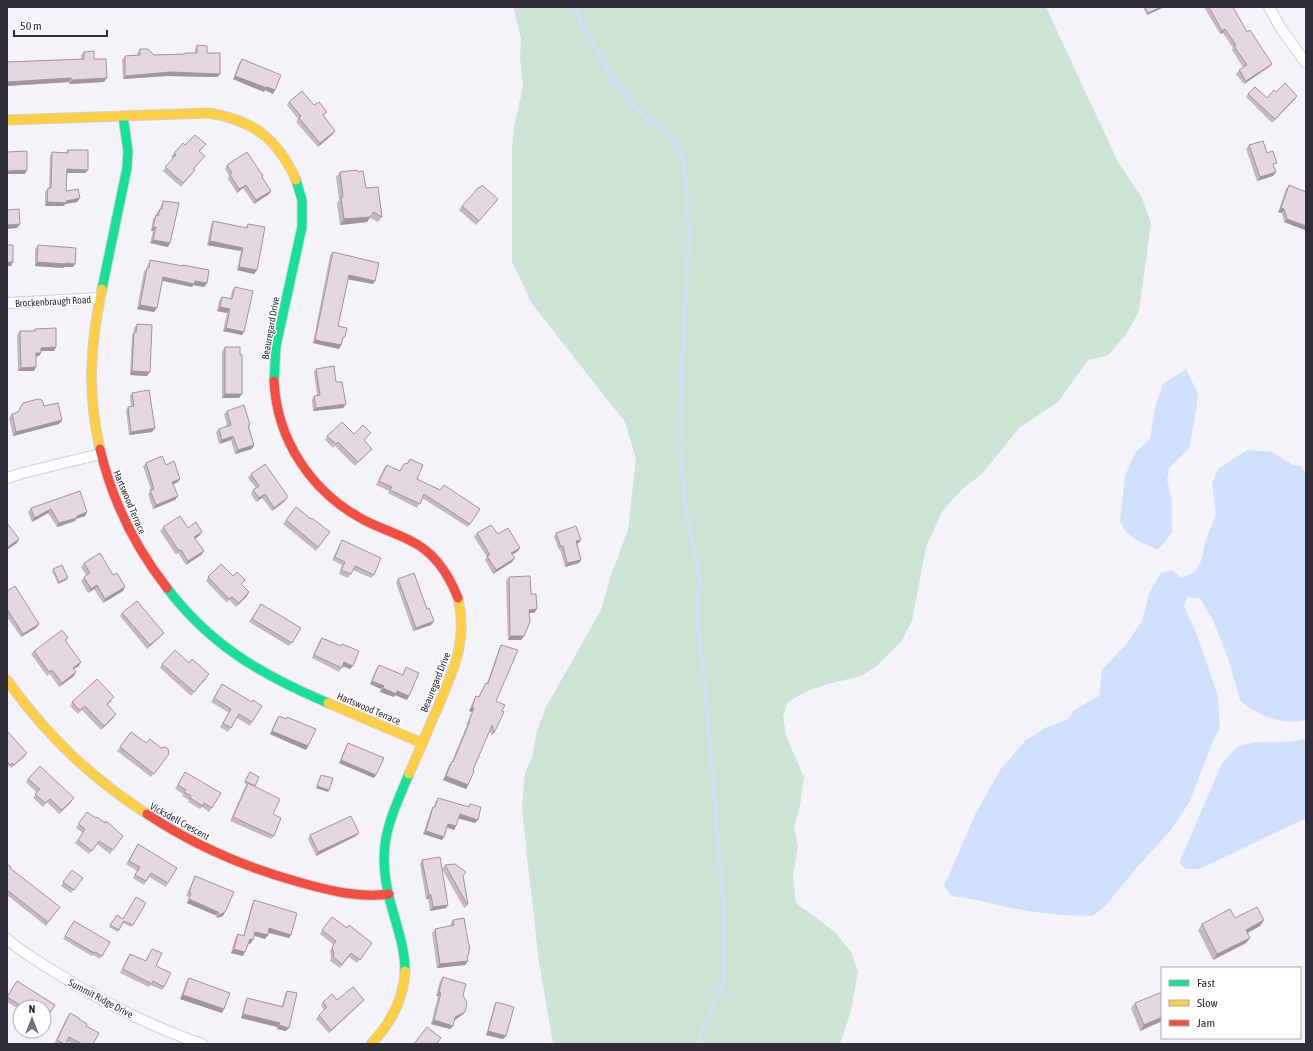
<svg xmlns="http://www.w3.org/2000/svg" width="1313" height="1051" font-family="'Asap Condensed',sans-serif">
  <rect width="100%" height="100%" fill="#f4f3f9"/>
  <path fill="#cee4d4" d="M513 7H1046L1118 162 1142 198 1151 223 1139 311 1125 336 1107 356 1088 360 1058 402 1019 428 982 474 962 489 942 512 926 547 912 621 901 642 874 668 861 676 828 684 805 692 788 702 783 716 786 736 804 777 800 806 794 826 798 846 793 876 796 903 835 932 851 952 858 971 851 1011 840 1044H553L539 962 527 857 522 807 525 773 532 758 537 731 546 707 601 610 610 578 628 530 636 459 625 422 532 304 512 262V149L514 126 523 87 520 57 521 38Z"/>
  <path fill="#d1e0fc" d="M1186 369 1198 394 1196 411 1189 449 1169 468 1167 480 1172 500V533L1158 550 1140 542 1127 533 1120 522 1125 476 1135 453 1150 439 1156 404 1163 384Z
    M1247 450 1272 452 1293 465 1301 466 1306 474V720C1284 726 1256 716 1240 700L1229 661 1214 622 1200 598 1188 597 1184 606 1198 638 1218 696 1220 728 1213 741 1190 801 1171 830 1139 865 1106 905 1093 916C1065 916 1035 913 1007 907 989 903 971 898 952 896L944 886 975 815 1000 770 1025 741 1045 728 1069 719 1074 710 1099 696 1102 670 1127 643 1142 621 1150 591 1161 573 1172 570 1181 578 1195 572 1202 559 1205 542 1216 514 1212 484 1218 469Z
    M1306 739V818L1200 869H1186L1179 863 1222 763 1238 746 1255 742H1286Z"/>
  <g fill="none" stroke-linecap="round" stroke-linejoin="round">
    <path stroke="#d1e0fc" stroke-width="3.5" d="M575 7 579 19 615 81 632 104 647 118 661 127 680 150 685 170 689 235 681 382 680 449 686 513 699 574 698 629 704 676 724 912V980L697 1044"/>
    <defs>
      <path id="street" d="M1269 7 1280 27 1306 63
        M7 303 100 298
        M7 478 23 473 100 454
        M7 939C21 951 37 961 52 970 99 1000 149 1026 202 1044"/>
      <path id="fast" d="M102 289 127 168 128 151 123 116
        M274 381 276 346 302 227V200L296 180
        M167 588C211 646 262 675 328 703
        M405 971C405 947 396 924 390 901 376 847 388 824 409 774"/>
      <path id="slow" d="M7 120 209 113C253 120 278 139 296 180
        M100 449C87 392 90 346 102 289
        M7 680C46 735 90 777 147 814
        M328 703 422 743
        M409 774C419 752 428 729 438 707 454 668 468 641 458 598
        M371 1044C391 1023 404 1000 405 971"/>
      <path id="jam" d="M274 381C277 440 311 492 364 520 379 528 396 533 411 541 434 552 449 575 458 598
        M100 449C112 500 135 547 167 588
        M147 814C195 846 247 868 302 883 331 891 359 898 389 894"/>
    </defs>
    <use href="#street" stroke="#d2d0d8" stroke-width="12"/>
    <use href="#fast" stroke="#d2d0d8" stroke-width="11"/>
    <use href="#slow" stroke="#d2d0d8" stroke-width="11"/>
    <use href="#jam" stroke="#d2d0d8" stroke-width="11"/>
    <use href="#street" stroke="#fdfdfe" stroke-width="10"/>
    <use href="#fast" stroke="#16e098" stroke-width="9"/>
    <use href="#slow" stroke="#ffcf43" stroke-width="9"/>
    <use href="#jam" stroke="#f24e42" stroke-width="9"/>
  </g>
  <path fill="#c4b9c2" d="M1143 7H1162V8L1147 15Z
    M1204 7H1233L1247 32 1272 64 1269 67 1244 84 1236 74 1239 70 1243 67 1232 50 1233 48 1223 33 1220 34Z
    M197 45 207 53 220 74 217 77 167 76 123 79 122 60 125 56 137 55V53L140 49 154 55 185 54V53H195V49Z
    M84 52 94 59 104 82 69 84V82L7 86V62L81 59V55Z
    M242 59 275 90 273 94 265 90 264 92 233 79 239 63Z
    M1276 92 1297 96 1295 99 1272 123 1246 97 1248 94 1267 98Z
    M289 102 314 105 324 116 333 134 318 147 296 122 298 119 287 105Z
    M206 144 200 151 202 159 194 169 195 170 192 174 181 187 163 171 173 158 171 157 174 153 185 145Z
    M1249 145 1267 153 1274 167 1276 172 1273 176 1257 181 1246 149Z
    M68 150 88 170 85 173H67L66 191 77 202 65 204 64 206H45V192L48 188H49L50 156 52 152H66Z
    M227 165 262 177 269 194 254 204 243 188 237 193 228 179 229 176 225 169Z
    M340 172H358L366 188 382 217 378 222 370 218 367 222 340 225 337 203 339 200 336 177Z
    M1289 185 1306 192V229L1305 230 1284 222 1282 213 1278 212 1286 189Z
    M498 199 476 225 459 210 462 206Z
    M163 201 170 243 168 247 150 243 153 231H151L153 219 156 215 157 212 160 209 161 205Z
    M213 221 245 228 248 224 257 270 254 274 237 270 241 251 207 245 211 225Z
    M38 245 75 264 73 267H64V268L35 266V249Z
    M333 252 373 284 348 279 338 326 342 341 341 345 339 349 313 343 330 255Z
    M150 260 182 266 183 265 207 283 204 287 193 285 192 287 162 281 157 308 154 312 137 309 144 271 147 268 148 264Z
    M235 287 242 335 223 331 227 313 217 311 219 301 222 297 230 299 232 291Z
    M137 324 147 376 130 375 132 335 134 332V328Z
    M35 329 54 351H41V353L39 356 36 357 34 371H18L17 335 20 331H33Z
    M225 347 242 394 239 398H222V351Z
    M316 369 336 382 346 404 343 408 313 411 312 400 314 396H317L314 372Z
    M132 393 155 428 152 432 129 435 126 411 128 407H131L130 396Z
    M23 403 44 406 62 420 59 424 13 436 9 418 12 414 17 413Z
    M227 411 250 425 249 427 254 445 252 449 235 454 231 440 219 444 216 432 219 429 227 426 224 414Z
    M371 433 364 441 372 449 355 466 335 446 333 448 325 440 327 436 354 434Z
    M410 459 417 479 480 509 468 527 422 498 417 508 388 493 389 491 376 485 384 468 387 465 400 471 404 464 407 463Z
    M146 463 166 465 178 482 173 484 178 496 175 500 153 509 148 494 151 490 143 466Z
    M251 474 284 502 272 511 262 498 256 502 251 494 253 490 256 488 248 478Z
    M31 508 87 512 85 516 76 519 75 521 57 527 48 513 32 522 28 512Z
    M311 519 330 532 316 551 283 524 286 520Z
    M163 527 188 528 202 532 199 536 195 539 204 551 201 555 186 565 178 553 176 555 160 531Z
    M477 533 498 534 520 548 518 551 512 555V562L493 574 485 560 487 557 474 537Z
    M556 533 579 543H577L581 560 579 563 565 567 560 549 559 550 554 537Z
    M342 540 374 575 371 578 353 570 348 578 339 574 342 565 332 560Z
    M84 563 113 575 125 587 123 591 103 603 94 589 88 593 81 581 84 577 86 575 81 567Z
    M53 569 68 578 66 580 58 584 52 571Z
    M208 577 241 584 247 596 236 607 229 600 227 603 206 581Z
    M509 577 531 594 537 609 534 613H529L524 636 521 640H508L506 581Z
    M398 579 427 609 431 625 413 631 396 583Z
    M7 591 39 624 36 628 21 637 7 617Z
    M261 604 301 628 289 646 249 622Z
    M122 613 164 633 161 636 147 649 120 616Z
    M68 638 66 641 79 666 74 669V676L59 687 50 674 47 676 31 654 34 651Z
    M322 638 340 646 342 644 350 669 343 666 339 672 312 658 319 642Z
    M501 645 496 701 494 733 492 736 489 730 473 770 468 785 466 789 443 780 449 765 452 761 467 725H466L472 712 469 711 474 699 476 696H479L484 687 486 683H487L499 649Z
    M162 664 207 678 191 696 160 668Z
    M379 665 402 675 406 667 409 696 407 700 395 695 394 697 380 692 381 689 370 684 376 669Z
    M220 688 252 722 250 726 237 718 228 732 220 727 229 713 211 702Z
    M112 701 108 705 114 717 101 730 82 710 78 714 70 706 72 702Z
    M279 716 285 719 287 717 308 746 306 750 270 734 276 720Z
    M7 731 27 753 24 757 11 768 9 766 7 768Z
    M131 732 146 743 161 748 169 754 151 777 117 751Z
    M348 743 374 778 339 763 346 746Z
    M185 772 212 808 209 812 202 807 200 809 188 802 189 800 182 796 183 794 175 789Z
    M250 772 259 777 254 787 273 814 274 836 271 839 230 821 245 787 247 784 244 783Z
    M28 779 74 798 71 802 59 814 47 802 43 807 33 798 37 793 26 782Z
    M438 798 468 807 470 804 475 823 459 818 454 830 447 827 444 837 442 840 423 834 431 810 433 807H434L436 801Z
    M87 812 123 836 110 854 97 844 89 854 75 843 83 833 76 828Z
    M310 835 356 836 316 856 308 839Z
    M138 844 168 883 166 887 149 877 144 885 133 878 137 871 126 864Z
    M422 860 448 905 446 908 430 911 428 899H426L420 864Z
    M7 864 11 867 10 869 60 907 46 926 7 895Z
    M445 865 463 876 468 904 466 907 464 908 442 869Z
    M72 870 83 878 71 893 61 886Z
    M195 876 223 916 217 918 215 915 187 903 189 897 186 896 193 880Z
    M254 900 291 935 289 938 268 933V935L265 939 254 936 253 940 250 944 249 943 243 956 231 953 235 938 238 934 243 936 252 904Z
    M146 903 131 927 123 923 118 932 109 927 117 915 123 919Z
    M332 917 347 928 372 943 357 963 349 957 340 968 330 961 331 958 330 951 334 945 320 934Z
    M1235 918 1264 920 1260 926 1247 933 1250 938 1246 943 1213 960 1198 930 1202 924Z
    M453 920 468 941 470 948 469 950V954L467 957 468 961 465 965 437 968 432 933 435 929 451 926V923Z
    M74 921 102 956 100 959 93 955 92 956 63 939Z
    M152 949 156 966 164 987 162 990 151 985 149 987 120 973 127 958 130 954 145 961Z
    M443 977 463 995 465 1012 462 1015 455 1020 450 1029 431 1024 438 996H436L440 981Z
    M189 978 222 1013 180 999 186 982Z
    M17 981 55 1005 44 1022V1007H20V1024L15 1021 17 1018 13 1015 17 1008 7 1002V996Z
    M287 991 286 1031 277 1029V1027L241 1018 245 1002 247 998 282 1006 285 994Z
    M337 1000H364L361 1003 329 1033 316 1019 319 1015 324 1010 321 1006 323 1002Z
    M496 1002 506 1036 503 1039 486 1035 494 1006Z
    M1135 1003 1162 1021 1140 1031 1131 1008Z
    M70 1013 79 1019 86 1026 93 1044H72L67 1041 66 1044H54L67 1017Z"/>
  <path fill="#a0969e" d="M1161 7H1162V8L1147 15 1148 13Z
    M1225 29 1223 33 1220 34 1222 31Z
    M1272 64 1269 67 1244 84 1246 81Z
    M170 72 220 74 217 77 167 76 123 79 125 76Z
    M235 76 267 87 275 90 273 94 265 90 264 92 233 79Z
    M71 78 69 82 7 86V82Z
    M107 78 104 82 69 84 72 80Z
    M1297 96 1295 99 1272 123 1275 119Z
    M335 131 333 134 318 147 320 143Z
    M67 169 88 170 85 173H65Z
    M27 170 25 174H7V171Z
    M1276 172 1273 176 1257 181 1260 177Z
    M246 185 243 188 237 193 239 189Z
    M271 191 269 194 254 204 256 200Z
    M80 198 77 202 65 204 64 206H45L47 202 66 201Z
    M1281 208 1284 209 1282 213 1278 212Z
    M370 217 367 222 340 225 344 219Z
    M1287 219 1306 226V229L1305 230 1284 222Z
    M20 224 17 228 7 229V225Z
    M153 227H156L153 231H151Z
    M153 240 170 243 168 247 150 243Z
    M210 241 243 248 241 251 207 245Z
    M7 262H13L11 266H7Z
    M37 262 66 263 75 264 73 267H64V268L35 266Z
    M239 267 257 270 254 274 237 270Z
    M349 275 375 281 373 284 346 279Z
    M163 277 195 281 207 283 204 287 193 285 192 287 160 280Z
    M140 305 157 308 154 312 137 309Z
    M220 307 230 309 227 313 217 311Z
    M226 328 244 332 242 335 223 331Z
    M315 340 341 345 339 349 313 343Z
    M56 347 54 351H38L41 348Z
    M36 353H41L39 356 33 357Z
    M36 367 34 371H18L21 368Z
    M132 371 150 372 147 376 130 375Z
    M225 394H242L239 398H222Z
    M346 404 343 408 313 411 316 408Z
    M62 420 59 424 13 436 16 432Z
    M155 428 152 432 129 435 131 432Z
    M233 436 231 440 219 444 222 440Z
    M254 445 252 449 235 454 238 450Z
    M180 479 178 482 170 486 172 482Z
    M265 494 262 498 256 502 259 498Z
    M178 496 175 500 153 509 156 505Z
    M287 498 284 502 272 511 274 508Z
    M51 509 48 513 32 522 34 518Z
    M87 512 85 516 76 519 75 521 57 527 59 523 77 516Z
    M202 532 199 536 192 541 194 537Z
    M19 539 17 543 7 550V548Z
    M581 540 579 543 574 544 576 541Z
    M520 548 518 551 509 557 511 553Z
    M204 551 201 555 186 565 188 561Z
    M515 558 512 562 493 574 496 570Z
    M581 560 579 563 565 567 567 563Z
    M68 578 66 580 58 584 59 582Z
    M97 585 94 589 88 593 91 589Z
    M125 587 123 591 103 603 105 599Z
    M249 592 247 596 236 607 239 603Z
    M537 609 534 613H526L529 610Z
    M434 621 431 625 413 631 416 628Z
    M39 624 36 628 21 637 23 634Z
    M164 633 161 636 147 649 150 645Z
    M510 636H524L521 640H508Z
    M81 662 79 666 71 671 73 668Z
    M344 662 353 666 350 669 342 666Z
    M76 672 74 676 59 687 62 683Z
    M372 681 384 686 381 689 370 684Z
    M383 688 397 691 409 696 407 700 395 695 394 697 380 692Z
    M472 707 474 708 472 712 469 711Z
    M116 714 114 717 101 730 104 726Z
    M272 731 308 746 306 750 270 734Z
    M27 753 24 757 11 768 14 765Z
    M341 760 376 775 374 778 339 763Z
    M446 776 468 785 466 789 443 780Z
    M317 786 329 790 328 792 316 788Z
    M74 798 71 802 59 814 62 810Z
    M460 814 478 820 475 823 457 818Z
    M448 824 456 826 454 830 446 827Z
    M426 831 444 837 442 840 423 834Z
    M359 833 356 836 316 856 318 852Z
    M429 895H431L428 899H426Z
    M189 899 218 912 215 915 187 903Z
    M448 905 446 908 430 911 433 907Z
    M225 912 223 916 217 918 219 915Z
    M1264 920 1260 926 1242 936 1246 930Z
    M269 928 291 935 289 938 267 932Z
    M255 932 268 935 265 939 253 935Z
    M1250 938 1246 943 1213 960 1217 954Z
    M250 939 253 940 250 944 248 943Z
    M234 949 245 952 243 956 231 953Z
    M468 961 465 965 437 968 440 964Z
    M439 992 441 993 438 996H436Z
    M183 995 224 1009 222 1013 180 999Z
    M364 1000 361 1003 329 1033 331 1030Z
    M465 1012 462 1015 453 1021 455 1017Z
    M243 1014 280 1023 277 1027 241 1018Z
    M1162 1017V1021L1140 1031 1144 1025Z
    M434 1020 453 1026 450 1029 431 1024Z
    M279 1025 289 1028 286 1031 277 1029Z
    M488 1031 506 1036 503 1039 486 1035Z"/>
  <path fill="#e4d7e1" stroke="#a0969e" d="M1145 7H1161L1148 13Z
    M1209 7H1233L1247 32 1250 30 1272 64 1246 81 1239 70 1247 65 1234 46 1236 45 1225 29 1222 31Z
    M197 45 207 46V53H220V74L170 72 125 76V56L140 55V49H148L154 55 185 54V53H197Z
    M94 51V59H106L107 78 72 80 71 78 7 82V62L84 59V52Z
    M242 59 281 75 275 90 267 87V88L235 76Z
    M1285 83 1297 96 1275 119 1248 94 1255 87 1267 98 1274 90 1276 92Z
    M302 91 314 105 319 102 327 112 323 115 335 131 320 143 299 118 301 116 289 102Z
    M195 135 206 144 199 151 205 156 193 169 195 170 183 183 165 167 176 155 174 153 183 143 185 145Z
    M1263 141 1267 153 1273 151 1277 163 1273 164 1276 172 1260 177 1249 145Z
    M68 150H88V170L67 169 66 191 78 189 80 198 66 201V203L47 202 48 188H51L52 152 68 153Z
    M27 151V170L7 171V152Z
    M247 152 263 176 262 177 271 191 256 200 246 185 239 189 230 175 232 173 227 165Z
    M357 170 358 172 363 171 366 188 378 187 382 217 374 212 370 217 344 219 341 197H343L340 172Z
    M482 185 498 199 479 221 462 206 479 187 480 188Z
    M1289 185 1306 192V226L1287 219 1284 209 1281 208Z
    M163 201 179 203 170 243 153 240 156 227H153L156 215 158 216 160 209H162Z
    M19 209 20 224 7 225V210Z
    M213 221 247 228 248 224 265 227 257 270 239 267 243 248 210 241Z
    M7 245H13V262H7Z
    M38 245 76 248 75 264 66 263V264L37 262Z
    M333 252 379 263 375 281 349 275 338 326 347 328 345 337H343L341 345 315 340Z
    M150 260 183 266V265L209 270 207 283 195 281 194 284 163 277 157 308 140 305 147 268H149Z
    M235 287 253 291 244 332 226 328 230 309 220 307 222 297 232 299Z
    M137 324 152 325 150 372 132 371 134 332H136Z
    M56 328V347L41 348V353H36V367L21 368 20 331H35V329Z
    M225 347H240V355H242V394H225Z
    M334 366 336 382H342L346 404 316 408 314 396 320 395 316 369Z
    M149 390 155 428 131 432 128 407 134 406 132 393Z
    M38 399 42 400 44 406 58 403 62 420 16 432 12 414 18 412 23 403Z
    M244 405 250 425 248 426 254 445 238 450 233 436 222 440 219 429 231 425 227 411Z
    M342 422 354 434 363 425 371 433 364 440 372 449 358 462 338 442 336 444 327 436Z
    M162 456 166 465 174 461 180 479 172 482 178 496 156 505 150 490 154 489 146 463Z
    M410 459 423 465 417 479 440 490 444 485 480 509 470 524 424 494 420 504 390 490 392 487 379 481 387 465 400 471 404 464 408 463Z
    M265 464 287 495V498L274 508 265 494 259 498 253 490 259 486 251 474Z
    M80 491 87 512 77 516V518L59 523 51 509 34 518 31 508Z
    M296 507 311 519 312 518 330 532 318 547 286 520Z
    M180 516 188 528 196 522 202 532 194 537 204 551 188 561 181 550 179 551 163 527Z
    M7 523 19 539 7 548Z
    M491 525 498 534 508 528 520 548 511 553 515 558 496 570 487 556 490 555 477 533Z
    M576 526 581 540 576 541 581 560 567 563 563 546 561 547 556 533Z
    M342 540 381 558 374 575 355 566 351 574 341 570 345 562 335 557Z
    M100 553 113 575 117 573 125 587 105 599 97 585 91 589 84 577 90 573 84 563Z
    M221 564 233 576 237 572 245 580 241 584 249 592 239 603 232 597 229 599 208 577Z
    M62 565 68 578 59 582 53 569Z
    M414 573 427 609 429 608 434 621 416 628 398 579Z
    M530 576 531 594H536L537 609 529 610 530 622 524 636H510L509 577Z
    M15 586 39 624 23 634 7 609V591Z
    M137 601 164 633 150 645 122 613Z
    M261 604 301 628 292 643 252 619Z
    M62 630 68 638 65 640 81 662 73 668 76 672 62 683 52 670 49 672 34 651Z
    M322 638 341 646 342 644 359 651 353 666 344 662 342 668 314 655Z
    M501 645 518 650 496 701 505 705 502 711 504 712 494 733 492 725 473 770 474 771 468 785 446 776 452 761 453 762 470 721H469L474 708 472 707 476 696 479 697 486 683 488 684Z
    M175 650 189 663 192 659 209 674 194 692 162 664Z
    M379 665 403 675 406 667 419 673 409 696 397 691 396 694 383 688 384 686 372 681Z
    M97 679 114 697 107 704 116 714 104 726 85 706 80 710 72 702Z
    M222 684 252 702 253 700 262 706 252 722 239 714 231 728 223 723 231 709 214 698Z
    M279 716 286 719 287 717 316 729 308 746 272 731Z
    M7 731 27 753 14 765 12 763 10 765 7 761Z
    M131 732 146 743 150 739 161 748 165 747 168 749 169 754 154 774 120 747Z
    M348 743 384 758 376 775 341 760Z
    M40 766 74 798 62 810 50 799 45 803 35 794 40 789 28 779Z
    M185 772 221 793 212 808 204 803 203 806 190 798 191 796 184 792 186 790 178 785Z
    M250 772 259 777 255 786 245 781Z
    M321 775 333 778 329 790 317 786Z
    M248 783 280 799 273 814 281 818 274 836 233 817Z
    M438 798 469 807 470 804 481 807 478 820 460 814 456 826 448 824 444 837 426 831 433 807H435Z
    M87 812 96 818 97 817 105 823 106 821 123 836 113 850 99 841 92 851 78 840 85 829 78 824Z
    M351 816 359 833 318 852 310 835Z
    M138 844 177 868 168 883 151 873 146 881 135 875 140 867 129 861Z
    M440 857 448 905 433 907 431 895H429L422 860Z
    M7 864 11 867 10 868 60 907 48 922 7 890Z
    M455 864 466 872 463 876 468 904H467L445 865Z
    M72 870 83 878 74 890 63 882Z
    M195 876 234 892 225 912 219 915 218 912 189 899 191 893 189 892Z
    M136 897 146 903 133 925 124 921 119 930 110 925 117 915 123 919Z
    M254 900 297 913 291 935 269 928 268 935 255 932 253 940 250 939 245 952 234 949 238 934 244 936Z
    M1257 907 1264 920 1246 930 1250 938 1217 954 1202 924 1230 909 1235 918Z
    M332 917 347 928 349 925 372 943 360 960 351 953 342 964 333 957 334 954 332 947 336 941 322 930Z
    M464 918 468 941 470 948H469V954L467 957 468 961 440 964 435 929 454 925 453 920Z
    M74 921 110 942 102 956 95 952 94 953 65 936Z
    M152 949 162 953 156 966 171 973 164 987 153 981 152 984 123 969 130 954 146 961Z
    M443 977 466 984 463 995 467 1003 465 1012 455 1017 453 1026 434 1020 441 993 439 992Z
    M189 978 230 993 224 1009 183 995Z
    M17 981 55 1005 45 1020 44 1019V1007H20V1019L17 1017 19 1014 16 1012 20 1005 7 997Z
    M353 987 364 1000 331 1030 319 1015 327 1007 323 1002 332 994 337 1000Z
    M287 991 297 993 289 1028 279 1025 280 1023 243 1014 247 998 283 1007Z
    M1162 992V1017L1144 1025 1135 1003Z
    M496 1002 514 1007 506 1036 488 1031Z
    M70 1013 79 1018V1019L87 1024 86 1026 99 1033 93 1044H82L69 1037 66 1044H64L57 1040Z
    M427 1027 441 1038 436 1044H414Z"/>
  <g text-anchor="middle" stroke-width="3" stroke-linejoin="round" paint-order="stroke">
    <g font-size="10" fill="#312e39" stroke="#fff">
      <text transform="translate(53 301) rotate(-3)" y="4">Brockenbraugh Road</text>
      <text transform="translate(270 328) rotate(-80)" y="4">Beauregard Drive</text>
      <text transform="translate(130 502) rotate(67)" y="4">Hartswood Terrace</text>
      <text transform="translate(435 682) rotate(-68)" y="4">Beauregard Drive</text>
      <text transform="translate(369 708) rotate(23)" y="4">Hartswood Terrace</text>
      <text transform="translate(180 821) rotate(29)" y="4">Vicksdell Crescent</text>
      <text transform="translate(101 998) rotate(28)" y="4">Summit Ridge Drive</text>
    </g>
  </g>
  <rect width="1313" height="1051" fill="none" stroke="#312e39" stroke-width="16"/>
  <rect x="1161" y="967" width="140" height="72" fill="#ffffff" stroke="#adabb0"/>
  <rect x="1169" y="980" width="20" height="6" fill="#16e098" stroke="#adabb0"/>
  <text x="1197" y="987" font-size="12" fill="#312e39">Fast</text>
  <rect x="1169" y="1000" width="20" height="6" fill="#ffcf43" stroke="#adabb0"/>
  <text x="1197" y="1007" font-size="12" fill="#312e39">Slow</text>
  <rect x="1169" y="1020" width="20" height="6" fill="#f24e42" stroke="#adabb0"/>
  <text x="1197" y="1027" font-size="12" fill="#312e39">Jam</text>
  <g transform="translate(32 1019)"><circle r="19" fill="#ffffff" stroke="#adabb0"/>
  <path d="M0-3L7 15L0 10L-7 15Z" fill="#75737c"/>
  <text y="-6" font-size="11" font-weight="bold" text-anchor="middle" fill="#312e39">N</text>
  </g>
  <path d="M14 30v6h93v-6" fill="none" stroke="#312e39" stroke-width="2"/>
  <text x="20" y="30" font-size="12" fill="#312e39" stroke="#ffffff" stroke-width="3" paint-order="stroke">50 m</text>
</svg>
